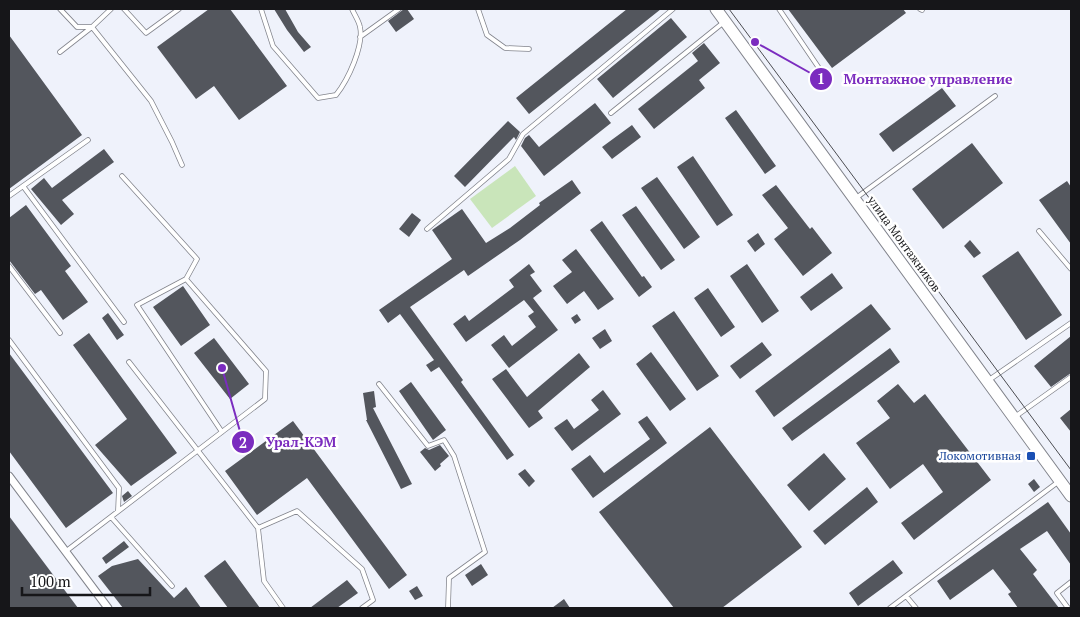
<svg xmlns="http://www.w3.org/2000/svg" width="1080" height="617" font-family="'PT Serif',serif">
  <rect width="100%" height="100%" fill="#eff2fb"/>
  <path fill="#c9e5ba" d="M515 166 536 196 492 228 470 199Z"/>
  <path fill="#53565d" d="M209 9H230L287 86 239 120 214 86 196 99 157 47Z
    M274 9H285L298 32 311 47 304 52 287 30Z
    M404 9H407L414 19 396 32 388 21Z
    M627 9H661L529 114 516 98Z
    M788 9H903L906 13 832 68Z
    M671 18 687 37 613 98 597 79Z
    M9 35 82 135 9 189Z
    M704 43 720 63 699 80 705 88 654 129 638 109 698 61 692 53Z
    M942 88 956 106 893 152 879 134Z
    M595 103 611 123 544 176 521 146 525 138 529 135 539 147Z
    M736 110 776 166 765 174 725 118Z
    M508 121 520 132 516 140 514 137 465 187 454 176Z
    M632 125 641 137 612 159 602 147Z
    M972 143 1003 183 943 229 912 189Z
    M104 149 114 162 62 200 74 214 61 225 31 189 44 178 52 188Z
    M693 156 733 215 717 226 677 167Z
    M657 177 700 237 684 249 641 188Z
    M572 180 581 193 520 240 468 276 464 270 410 307 463 380 461 382 514 455 507 460 439 367 431 372 426 365 434 360 400 314 388 323 379 310 452 259 432 230 462 209 486 243 510 228 540 205 539 203Z
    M1067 181 1071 187V244L1039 200Z
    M776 185 810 229 812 227 832 253 803 276 774 239 788 228 762 195Z
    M26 205 71 266 65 271 88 302 63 320 41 290 35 294 9 260V218Z
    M636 206 675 260 661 270 622 215Z
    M412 213 421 220 409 237 399 229Z
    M602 221 642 277 644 276 652 287 639 297 590 230Z
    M758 233 765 244 755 252 747 241Z
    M970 240 981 253 974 258 964 246Z
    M576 249 614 299 598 310 584 291 567 304 553 286 572 272 562 260Z
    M1018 251 1062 315 1026 340 982 276Z
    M529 264 535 272 530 275 542 291 533 298 558 330 509 368 491 345 504 335 512 346 536 327 528 316 534 312 524 300 466 342 453 324 465 315 469 321 514 287 509 280Z
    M747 264 779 311 762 323 730 276Z
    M832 273 843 288 811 311 800 297Z
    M183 286 210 325 181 346 153 307Z
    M708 288 735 327 721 337 694 298Z
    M871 304 891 329 774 417 755 391Z
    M674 311 719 376 697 391 652 326Z
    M108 313 124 335 117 340 102 318Z
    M577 314 581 320 575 324 571 318Z
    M605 329 612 341 600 349 592 338Z
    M89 333 177 453 131 486 95 445 127 419 73 345Z
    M1071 336V373L1051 387 1034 366Z
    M214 338 249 384 230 399 194 353Z
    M762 342 772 355 740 379 730 366Z
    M890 348 900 362 792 441 782 428Z
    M651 352 686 399 670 411 636 364Z
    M9 353 113 493 66 528 9 451Z
    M579 353 590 367 538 411 543 418 529 428 492 379 506 369 527 397Z
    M411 382 446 430 433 440 399 391Z
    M898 384 914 403 925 394 991 480 914 540 901 523 943 492 923 464 890 489 856 443 890 418 877 401Z
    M603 390 621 414 572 451 554 428 567 419 574 429 599 410 591 400Z
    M374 391 376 407 373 408 412 484 401 489 366 420H367L363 393Z
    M1071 409V432L1060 418Z
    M647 416 667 443 593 498 571 469 590 455 604 473 650 439 638 422Z
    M293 421 407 575 389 589 307 478 257 515 225 471Z
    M710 427 802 547 722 608H674L599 512Z
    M440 445 449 456 440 464 441 466 435 471 420 452 425 448 429 450Z
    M824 453 846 479 809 511 787 485Z
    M525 469 535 481 529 487 518 474Z
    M1034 479 1040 487 1034 492 1028 484Z
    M867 487 878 502 825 545 813 531Z
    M128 491 132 496 124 502 122 496Z
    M1048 502 1071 534V565L1047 531 1020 549 1037 570 1033 574 1059 608H1018L1008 594 1011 592 993 569 950 600 937 581Z
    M9 516 78 608H9Z
    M124 541 129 547 106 564 102 558Z
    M138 559 174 598 186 587 201 608H123L98 576 112 566Z
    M225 560 260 608H228L204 576Z
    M893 560 903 573 858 606 849 593Z
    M481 564 488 575 472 586 465 575Z
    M347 580 358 593 337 608H310Z
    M417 586 423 596 415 600 409 591Z
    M564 599 570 608H552Z"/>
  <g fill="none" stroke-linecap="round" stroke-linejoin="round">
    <defs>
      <path id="lane" d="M60 9 77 27H92L151 101 172 142 182 165
        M124 9 146 33 179 9
        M261 9 273 46 318 98 336 95C348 80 364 46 360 27 359 21 354 14 352 9
        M478 9 487 35 505 48 529 49
        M779 9 823 74
        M920 9 922 10
        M360 37 399 9
        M60 52 92 27 111 9
        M611 113 724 22
        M23 186 124 322
        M9 196 88 140
        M856 198 995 96
        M427 229 509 159 523 134 673 9
        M1039 231 1071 269
        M9 266 60 333
        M186 279 137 305 222 432
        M9 340 119 488 118 511
        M129 362 258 528 264 581 283 608
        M989 380 1071 323
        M379 384 428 446 444 440 454 456 485 552 449 578 448 608
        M1016 416 1071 377
        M111 517 172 586
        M258 528 297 511 362 569 373 600 362 608
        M65 552 265 399 266 371 186 279 197 259 122 176
        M906 596 916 608
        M890 608 1058 482
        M1068 608 1057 593 1071 582"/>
      <path id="street" d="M9 476 108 608"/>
      <path id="primary" d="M716 9 1071 496"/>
    </defs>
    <use href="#lane" stroke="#82848c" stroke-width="5.5"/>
    <use href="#street" stroke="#82848c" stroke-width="9"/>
    <use href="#primary" stroke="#82848c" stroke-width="13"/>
    <use href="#lane" stroke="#fff" stroke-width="4"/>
    <use href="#street" stroke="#fff" stroke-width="7"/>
    <use href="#primary" stroke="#fff" stroke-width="11"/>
    <path stroke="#4c4d52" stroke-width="1" d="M729 9 1071 470"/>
  </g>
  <rect fill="#1a4fb4" stroke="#fff" stroke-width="2" x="1026" y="451" width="10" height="10" rx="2.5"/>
  <g text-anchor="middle" stroke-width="5" stroke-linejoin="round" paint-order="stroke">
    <g font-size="12" fill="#161619" stroke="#fff">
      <text transform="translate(904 244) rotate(54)" y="4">улица Монтажников</text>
    </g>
    <g font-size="12" fill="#164399" stroke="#fff" text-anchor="end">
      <text x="1021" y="460">Локомотивная</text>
    </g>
  </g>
  <path fill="none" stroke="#7b2cbf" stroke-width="2" d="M755 42L821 79M222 368L243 442"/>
  <g fill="#7b2cbf" stroke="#fff" stroke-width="2">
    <circle cx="755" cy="42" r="5"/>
    <circle cx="222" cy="368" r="5"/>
    <circle cx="821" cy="79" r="12"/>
    <circle cx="243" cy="442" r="12"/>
  </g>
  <g font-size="15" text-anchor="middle" font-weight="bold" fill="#fff">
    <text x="821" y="84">1</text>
    <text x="243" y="448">2</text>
  </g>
  <g font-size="14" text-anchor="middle" font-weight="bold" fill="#7b2cbf" stroke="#fff" stroke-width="5" stroke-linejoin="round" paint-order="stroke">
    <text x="928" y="84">Монтажное управление</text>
    <text x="301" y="447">Урал-КЭМ</text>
  </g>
  <rect width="1080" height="617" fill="none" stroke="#161619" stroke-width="20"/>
  <path d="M22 587v8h128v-8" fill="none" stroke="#161619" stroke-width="2.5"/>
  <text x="30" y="587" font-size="15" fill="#161619" stroke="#ffffff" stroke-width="4" paint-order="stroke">100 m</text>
</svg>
